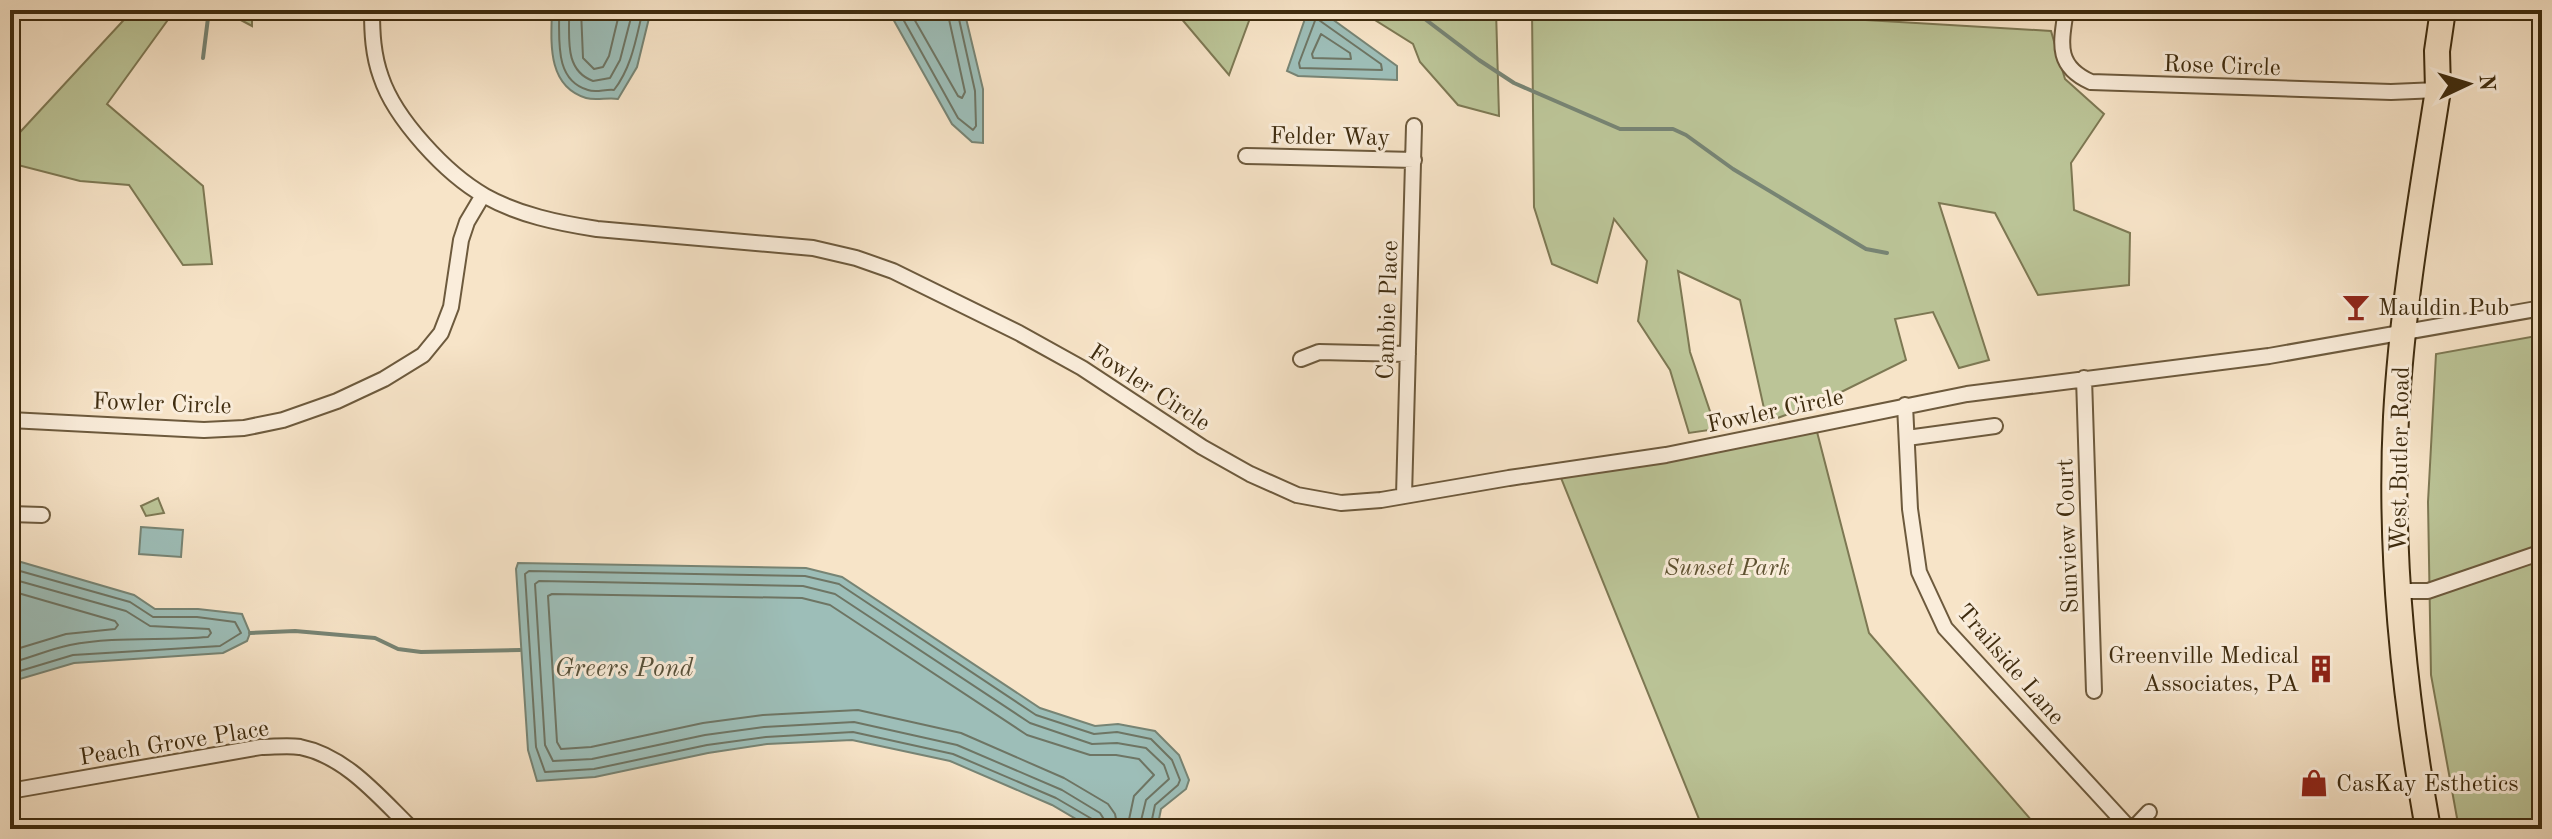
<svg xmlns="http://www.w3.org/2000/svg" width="2552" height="839" font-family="'Old Standard TT',serif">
  <rect width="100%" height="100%" fill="#f7e4c8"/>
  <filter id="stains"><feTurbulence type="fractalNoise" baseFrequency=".0025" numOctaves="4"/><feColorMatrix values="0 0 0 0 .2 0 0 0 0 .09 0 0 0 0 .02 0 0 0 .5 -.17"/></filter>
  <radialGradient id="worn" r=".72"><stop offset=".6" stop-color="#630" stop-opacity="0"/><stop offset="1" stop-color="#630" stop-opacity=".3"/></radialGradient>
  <path fill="#bbc497" stroke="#7d7853" stroke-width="2" d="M133 10H175L107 104 203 186 212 264 183 265 129 185 80 181 10 163V143Z
    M222 10H252V26Z
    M1174 10H1253L1229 75Z
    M1359 10H1496L1499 116 1458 105 1420 62 1413 44Z
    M1532 10H1774L1815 17 2051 31 2065 79 2104 114 2071 163 2074 210 2130 233 2129 285 2038 295 1995 213 1939 203 1989 360 1959 368 1933 312 1895 319 1906 360 1823 401 1767 422 1740 300 1678 271 1690 352 1716 429 1689 433 1670 370 1638 321 1647 261 1614 219 1597 283 1552 264 1534 207Z
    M2542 335V829H2459L2431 675 2428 502 2436 354Z
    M1816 428 1869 633 2039 829H1703L1561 478 1604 465Z
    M158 498 164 513 146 516 141 506Z"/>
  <path fill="#9dbeb8" stroke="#778474" stroke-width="2" d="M552 10H651L637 67 618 99C608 97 596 101 586 98 547 86 551 43 552 10Z
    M888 10H964L983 89V143L972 142 952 124Z
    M1308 10 1321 11 1397 66V80L1298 76 1287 71Z
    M141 527 183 530 181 557 139 554Z
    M21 562 134 595 155 609H198L242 614 250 633 247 641 223 653 74 663 10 682V563Z
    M518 563 806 568 842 577 1040 708 1095 726 1118 724 1155 731 1179 755 1189 780 1186 789 1161 809 1157 829H1093L1052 805 950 761 852 740 767 744 708 753 595 777 537 781 528 750 516 569Z"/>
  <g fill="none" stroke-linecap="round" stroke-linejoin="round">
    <path stroke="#6e7564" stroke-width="2" d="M559 10C560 37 553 80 588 90 596 93 605 89 614 90 632 67 636 38 643 10
      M569 10C570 36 563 70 593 81L610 78 620 60 633 10
      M581 10 583 58 594 69 603 67 609 56 620 10
      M898 10 958 118 973 130 976 126 975 91 957 10
      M909 10 958 96 962 98 965 92 947 10
      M1316 18 1381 64 1382 70 1300 68 1299 63Z
      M1321 34 1350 53 1351 59 1313 58 1312 54Z
      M10 571H20L130 602 153 617H197L235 622 241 633 220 646 73 655 10 674
      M10 581H19L126 611 150 626 209 629 211 633 208 637C163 641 115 636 70 645 50 649 30 658 10 663
      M10 593H18L115 621 118 625 115 629 66 634 10 651
      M1095 829 1092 819 1056 798 953 754 853 732 766 737 707 745 594 769 545 772 536 747 525 574 529 571 805 576 839 584 1036 715 1094 734 1117 732 1151 739 1172 760 1180 780 1178 785 1155 805 1150 829
      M1106 829 1105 821 1100 813 1062 790 957 745 854 722 764 727 705 735 592 759 553 761 545 745 535 584 539 581 803 586 835 594 1030 723 1092 744 1117 743 1146 748 1164 765 1169 779 1146 800 1139 829
      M1118 829 1115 814 1108 804 1064 778 961 733 858 710 763 715 703 723 591 747 561 749 557 742 548 596 552 594 802 598 830 605 1027 735 1090 755H1116L1139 759 1154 775 1134 796 1127 829"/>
    <path stroke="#778474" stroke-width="4" d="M1413 10 1479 60 1514 83 1620 129H1673L1686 135 1733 169 1866 249 1887 253
      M203 58 209 10
      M250 633 295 631 375 638 398 649 421 652 520 650"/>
    <defs>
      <path id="street" d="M372 10C372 33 373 55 381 77 395 119 446 174 485 196 519 215 558 223 597 229L813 248 856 258 893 271 1019 333 1082 368 1202 447 1250 474 1297 495 1341 503 1381 500 1509 478 1666 455 1967 394 2269 356 2542 308
        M2066 10C2061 43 2055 66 2091 82L2391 92 2438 90
        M1246 156 1414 160
        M1301 359 1319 352 1408 354
        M2084 378 2094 691
        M1905 405 1910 509 1919 572 1945 628 2130 829
        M10 420 204 430 244 428 283 420 337 401 384 379 423 355 441 333 451 307 461 240 467 222 483 195
        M1907 438 1995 426
        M1404 496 1414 126
        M10 514 42 515
        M2397 591H2428L2542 552
        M10 791 261 747C274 747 288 745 300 747 346 756 379 797 412 829
        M2133 829 2149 812"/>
      <path id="primary" d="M2428 829C2404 693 2389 555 2396 417 2402 307 2421 199 2438 90L2437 51 2443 10"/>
    </defs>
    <use href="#street" stroke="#6d5a3d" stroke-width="18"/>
    <use href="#primary" stroke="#3f2c0f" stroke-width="28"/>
    <use href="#street" stroke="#faeddb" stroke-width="14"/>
    <use href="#primary" stroke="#f7e4c8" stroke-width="24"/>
  </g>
  <defs>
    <symbol id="bar-bare" viewBox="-9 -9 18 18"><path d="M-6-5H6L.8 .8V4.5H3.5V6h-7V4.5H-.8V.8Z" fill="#8f2418" stroke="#faeddb" stroke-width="2.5" paint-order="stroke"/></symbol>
    <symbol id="building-bare" viewBox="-9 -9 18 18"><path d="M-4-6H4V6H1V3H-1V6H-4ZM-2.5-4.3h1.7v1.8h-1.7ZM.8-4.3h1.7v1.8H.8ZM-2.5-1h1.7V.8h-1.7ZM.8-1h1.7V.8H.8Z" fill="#8f2418" stroke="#faeddb" stroke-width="2.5" paint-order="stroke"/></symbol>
    <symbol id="shop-bare" viewBox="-9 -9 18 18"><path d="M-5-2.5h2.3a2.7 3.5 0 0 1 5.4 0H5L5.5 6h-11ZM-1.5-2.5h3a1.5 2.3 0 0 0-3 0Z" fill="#8f2418" stroke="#faeddb" stroke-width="2.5" paint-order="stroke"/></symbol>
  </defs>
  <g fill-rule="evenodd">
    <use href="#bar-bare" x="2336" y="287" width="40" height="40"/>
    <use href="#building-bare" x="2301" y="649" width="40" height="40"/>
    <use href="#shop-bare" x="2294" y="763" width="40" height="40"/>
  </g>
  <g text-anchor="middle" stroke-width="6" stroke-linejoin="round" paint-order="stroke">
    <g font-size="24" fill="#3f2c0f" stroke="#faeddb">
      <text transform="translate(2222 65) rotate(2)" y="8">Rose Circle</text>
      <text transform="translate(1330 136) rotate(1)" y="8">Felder Way</text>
      <text transform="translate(1387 310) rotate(-88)" y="8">Cambie Place</text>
      <text transform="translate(1150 387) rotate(33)" y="8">Fowler Circle</text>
      <text transform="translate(162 403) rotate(2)" y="8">Fowler Circle</text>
      <text transform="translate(1775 410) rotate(-12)" y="8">Fowler Circle</text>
      <text transform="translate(2399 459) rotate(-89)" y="8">West Butler Road</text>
      <text transform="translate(2067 536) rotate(-92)" y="8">Sunview Court</text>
      <text transform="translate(2011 664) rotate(49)" y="8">Trailside Lane</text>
      <text transform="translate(174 742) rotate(-9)" y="8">Peach Grove Place</text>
    </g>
    <g font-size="24" fill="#3f2c0f" stroke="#faeddb" text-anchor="start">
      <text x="2378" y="315">Mauldin Pub</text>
      <text x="2299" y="663" text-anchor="end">Greenville Medical<tspan x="2299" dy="28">Associates, PA</tspan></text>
      <text x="2336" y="791">CasKay Esthetics</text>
    </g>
    <g font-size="24" font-style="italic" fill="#5e5231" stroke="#faeddb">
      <text x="1727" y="575">Sunset Park</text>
    </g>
    <g font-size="26" font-style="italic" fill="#565039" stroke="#faeddb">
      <text x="624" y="676">Greers Pond</text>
    </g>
  </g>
  <rect width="2552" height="839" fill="none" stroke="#f7e4c8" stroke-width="40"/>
  <rect x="12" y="12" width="2528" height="815" fill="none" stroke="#3f2c0f" stroke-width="4"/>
  <rect x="20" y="20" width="2512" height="799" fill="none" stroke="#3f2c0f" stroke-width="2"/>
  <g transform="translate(2468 84) rotate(86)" stroke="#faeddb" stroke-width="6" paint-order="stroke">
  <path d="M0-6L14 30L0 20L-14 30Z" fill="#3f2c0f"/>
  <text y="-12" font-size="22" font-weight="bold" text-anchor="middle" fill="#3f2c0f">N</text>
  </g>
  <rect width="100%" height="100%" filter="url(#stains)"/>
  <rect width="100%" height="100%" fill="url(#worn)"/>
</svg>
